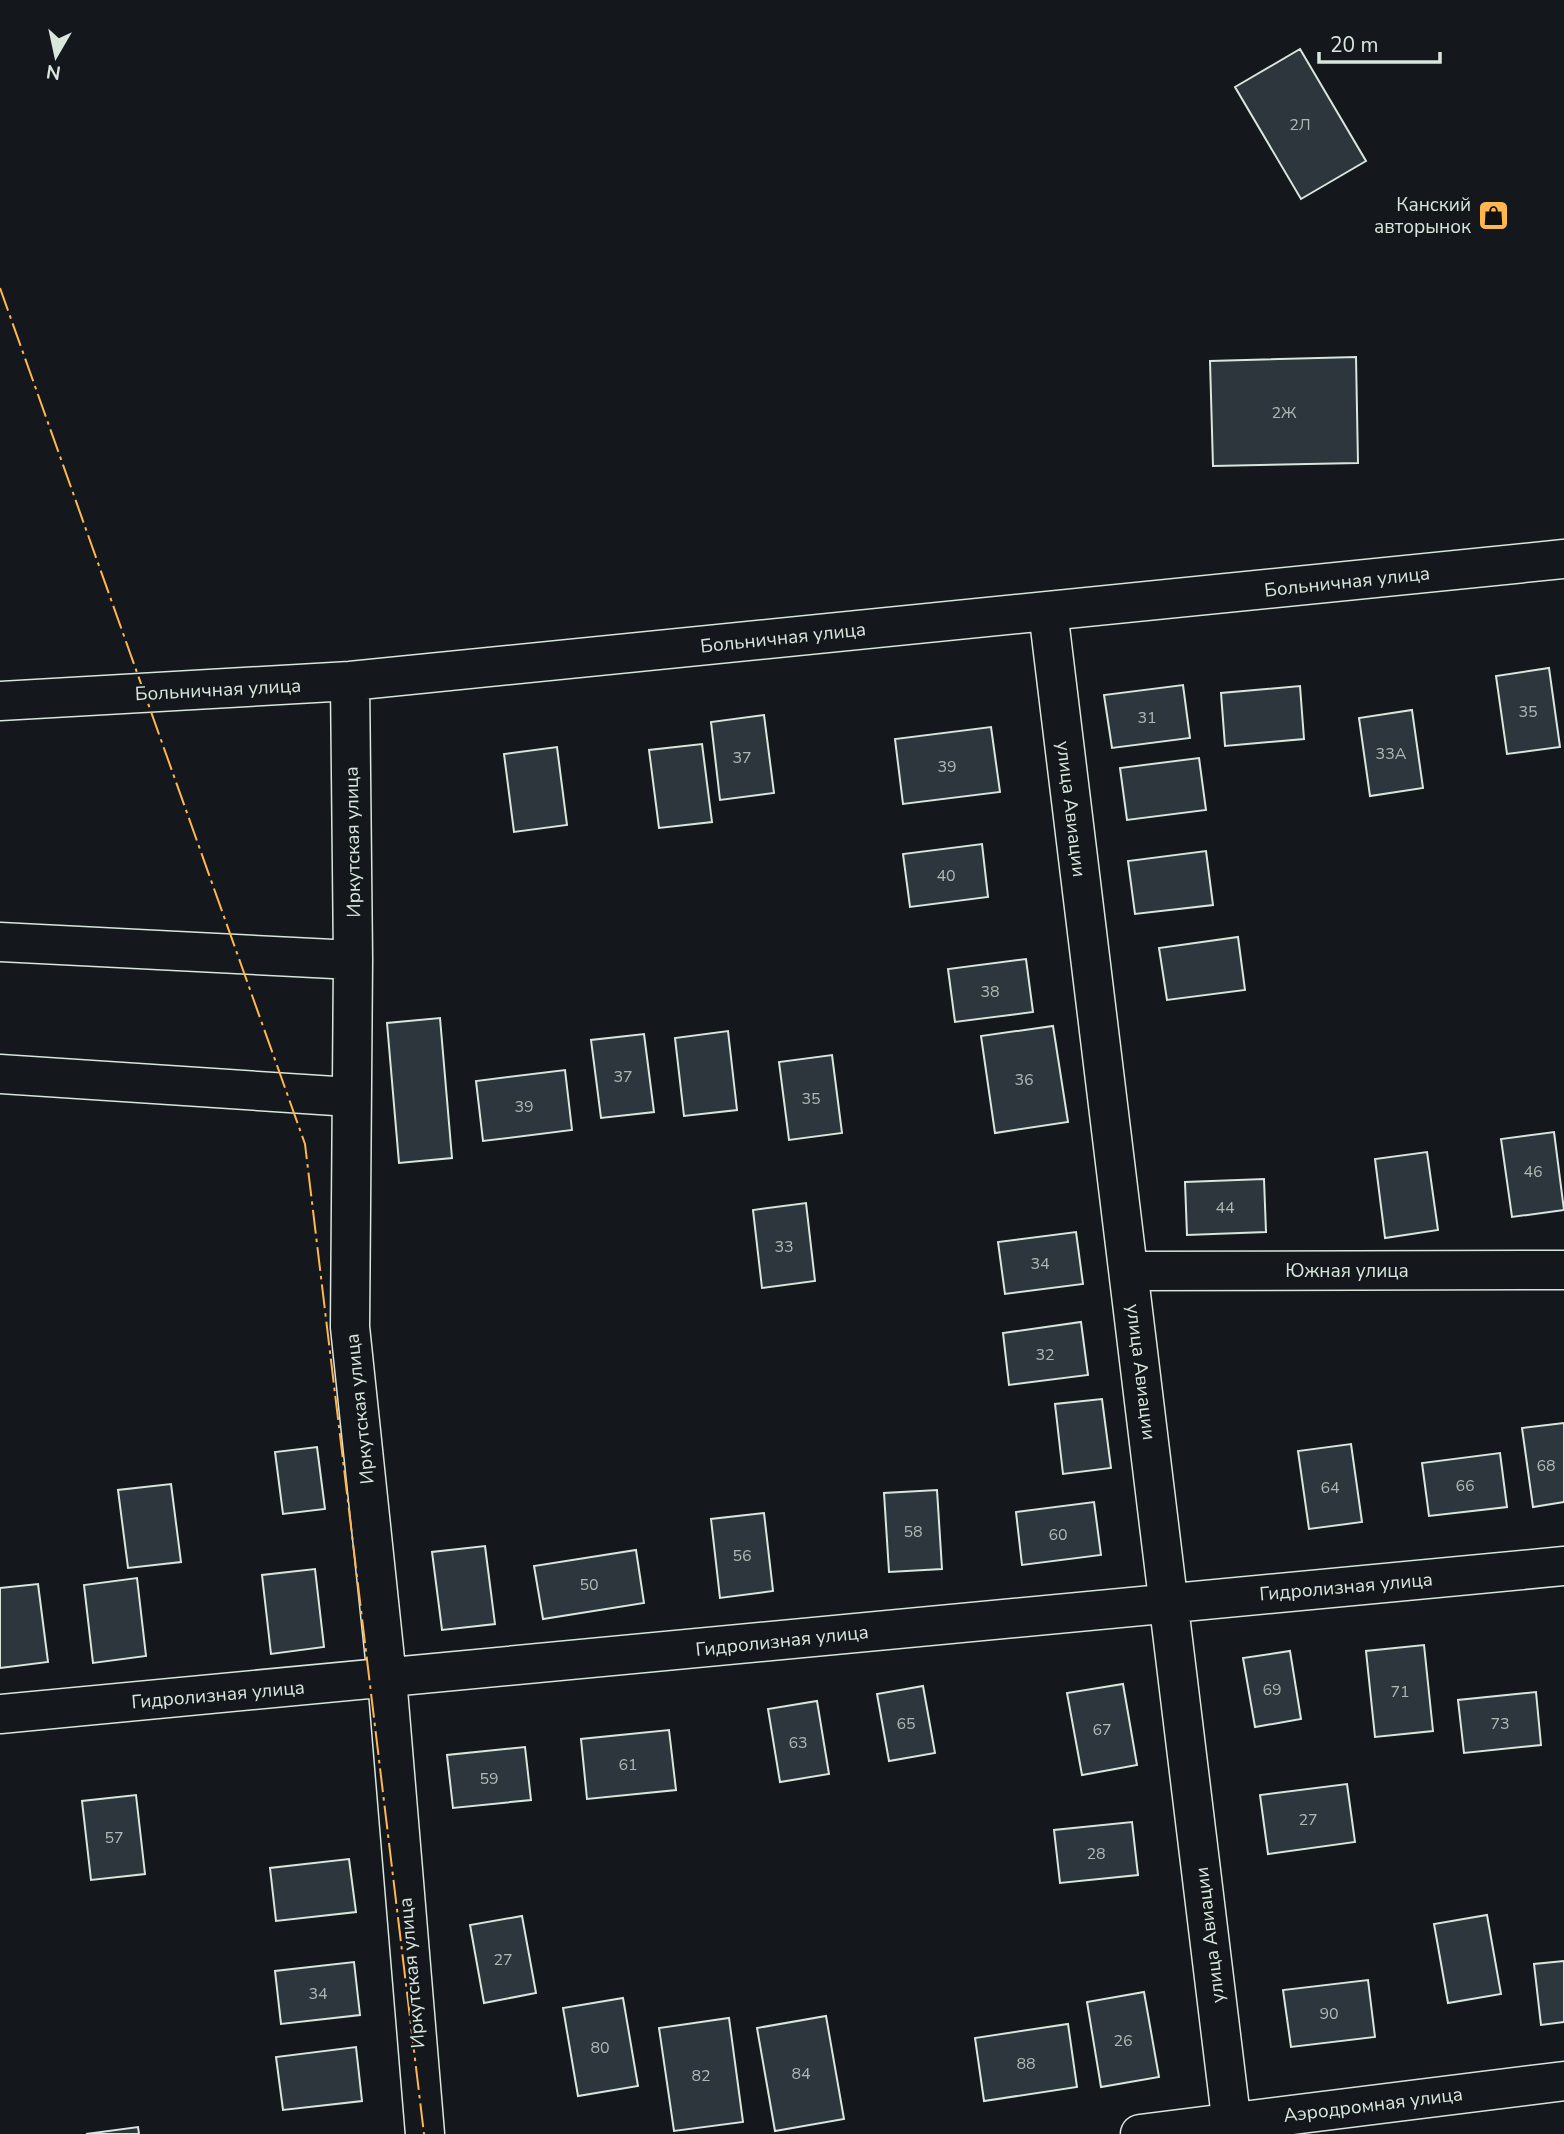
<svg xmlns="http://www.w3.org/2000/svg" width="1564" height="2134" font-family="'Nunito Sans',sans-serif">
  <rect width="100%" height="100%" fill="#14181c"/>
  <path fill="#2c363c" stroke="#d8e6dc" stroke-width="2" d="M1300 49 1366 161 1301 199 1235 87Z
    M1356 357 1358 463 1213 466 1210 361Z
    M1549 668 1560 747 1507 754 1496 676Z
    M1183 685 1190 738 1112 748 1104 695Z
    M1300 686 1304 739 1225 746 1221 693Z
    M1412 710 1423 788 1370 796 1359 718Z
    M764 715 774 793 720 800 711 722Z
    M991 727 1000 792 903 804 895 739Z
    M702 744 712 822 659 828 649 750Z
    M557 747 567 825 514 832 504 754Z
    M1199 758 1206 810 1127 820 1120 768Z
    M982 844 988 897 910 907 903 854Z
    M1206 851 1213 905 1135 914 1128 861Z
    M1238 937 1245 990 1167 1000 1159 948Z
    M1026 959 1033 1012 955 1022 948 969Z
    M440 1018 452 1158 399 1163 387 1023Z
    M1053 1026 1068 1122 995 1133 981 1036Z
    M728 1031 737 1110 684 1116 675 1038Z
    M644 1034 654 1112 601 1118 591 1040Z
    M832 1055 842 1133 789 1140 779 1062Z
    M565 1070 572 1130 483 1141 476 1081Z
    M1554 1132 1564 1210 1512 1217 1501 1139Z
    M1427 1152 1438 1230 1385 1238 1375 1159Z
    M1264 1179 1266 1232 1187 1235 1185 1182Z
    M806 1203 815 1281 762 1288 753 1210Z
    M1076 1232 1083 1284 1005 1294 998 1242Z
    M1081 1322 1088 1375 1009 1385 1003 1333Z
    M1102 1399 1111 1468 1063 1474 1055 1404Z
    M1564 1423V1502L1533 1507 1522 1428Z
    M1351 1444 1362 1522 1309 1529 1298 1451Z
    M317 1447 325 1509 283 1514 275 1452Z
    M1500 1453 1507 1507 1429 1516 1422 1463Z
    M171 1484 181 1562 128 1568 118 1490Z
    M937 1490 942 1569 889 1572 884 1493Z
    M1094 1502 1101 1555 1022 1565 1016 1512Z
    M764 1513 773 1591 720 1598 711 1519Z
    M485 1546 495 1624 442 1630 432 1552Z
    M636 1550 644 1603 543 1619 534 1566Z
    M315 1569 324 1647 271 1654 262 1575Z
    M137 1578 146 1656 93 1663 84 1585Z
    M38 1584 48 1662 0 1668V1588Z
    M1424 1645 1433 1731 1375 1737 1366 1651Z
    M1290 1651 1301 1719 1255 1727 1243 1658Z
    M1123 1684 1137 1765 1082 1775 1067 1693Z
    M923 1686 935 1753 889 1761 877 1694Z
    M1536 1692 1541 1745 1464 1753 1458 1700Z
    M817 1701 829 1774 780 1782 768 1709Z
    M669 1730 676 1790 587 1799 581 1739Z
    M525 1747 531 1800 453 1808 447 1755Z
    M1347 1784 1355 1842 1268 1854 1260 1795Z
    M136 1795 145 1874 91 1880 82 1801Z
    M1132 1822 1138 1875 1060 1883 1054 1830Z
    M349 1859 356 1912 276 1921 270 1868Z
    M1487 1915 1501 1994 1448 2003 1434 1924Z
    M522 1916 536 1993 484 2003 470 1925Z
    M1564 1961V2022L1541 2025 1534 1964Z
    M354 1962 360 2015 281 2024 275 1971Z
    M1368 1980 1375 2037 1291 2047 1283 1990Z
    M1144 1992 1159 2077 1101 2087 1087 2002Z
    M623 1998 638 2086 578 2096 563 2008Z
    M826 2016 844 2119 775 2131 757 2028Z
    M729 2018 743 2122 674 2131 659 2028Z
    M1068 2024 1077 2087 984 2101 975 2038Z
    M356 2047 362 2101 283 2110 276 2057Z
    M138 2127 139 2134H86Z"/>
  <g fill="none" stroke-linecap="round" stroke-linejoin="round">
    <defs>
      <path id="minor" d="M1048 611 1233 2134
        M350 681 353 960 350 1327 387 1678 425 2134
        M0 701 350 681 1564 559
        M0 942 353 960
        M0 1074 350 1097
        M1129 1271 1564 1270
        M0 1714 1564 1566
        M1140 2134 1564 2081"/>
    </defs>
    <use href="#minor" stroke="#d8e6dc" stroke-width="41"/>
    <use href="#minor" stroke="#14181c" stroke-width="38"/>
    <path stroke="#ffb74d" stroke-width="2" stroke-dasharray="24 5 3.5 5" stroke-linecap="butt" d="M0 288 305 1144 424 2134"/>
  </g>
  <defs>
    <symbol id="shop-square" viewBox="-11 -11 22 22"><rect x="-9" y="-9" width="18" height="18" rx="4" fill="#ffb74d" stroke="#14181c"/><path d="M-5-2.5h2.3a2.7 3.5 0 0 1 5.4 0H5L5.5 6h-11ZM-1.5-2.5h3a1.5 2.3 0 0 0-3 0Z" fill="#111"/></symbol>
  </defs>
  <g fill-rule="evenodd">
    <use href="#shop-square" x="1476" y="198" width="35" height="35"/>
  </g>
  <g text-anchor="middle" stroke-width="5" stroke-linejoin="round" paint-order="stroke">
    <g font-size="16" fill="#adbab4">
      <text x="1300" y="130">2Л</text>
      <text x="1284" y="418">2Ж</text>
      <text x="1528" y="717">35</text>
      <text x="1147" y="723">31</text>
      <text x="1391" y="759">33А</text>
      <text x="742" y="763">37</text>
      <text x="947" y="772">39</text>
      <text x="946" y="881">40</text>
      <text x="990" y="997">38</text>
      <text x="623" y="1082">37</text>
      <text x="1024" y="1085">36</text>
      <text x="811" y="1104">35</text>
      <text x="524" y="1112">39</text>
      <text x="1533" y="1177">46</text>
      <text x="1225" y="1213">44</text>
      <text x="784" y="1252">33</text>
      <text x="1040" y="1269">34</text>
      <text x="1045" y="1360">32</text>
      <text x="1546" y="1471">68</text>
      <text x="1465" y="1491">66</text>
      <text x="1330" y="1493">64</text>
      <text x="913" y="1537">58</text>
      <text x="1058" y="1540">60</text>
      <text x="742" y="1561">56</text>
      <text x="589" y="1590">50</text>
      <text x="1272" y="1695">69</text>
      <text x="1400" y="1697">71</text>
      <text x="906" y="1729">65</text>
      <text x="1500" y="1729">73</text>
      <text x="1102" y="1735">67</text>
      <text x="798" y="1748">63</text>
      <text x="628" y="1770">61</text>
      <text x="489" y="1784">59</text>
      <text x="1308" y="1825">27</text>
      <text x="114" y="1843">57</text>
      <text x="1096" y="1859">28</text>
      <text x="503" y="1965">27</text>
      <text x="318" y="1999">34</text>
      <text x="1329" y="2019">90</text>
      <text x="1123" y="2046">26</text>
      <text x="600" y="2053">80</text>
      <text x="1026" y="2069">88</text>
      <text x="801" y="2079">84</text>
      <text x="701" y="2081">82</text>
    </g>
    <g font-size="19" fill="#d8e6dc" stroke="#14181c" text-anchor="end">
      <text x="1471" y="211">Канский<tspan x="1471" dy="22">авторынок</tspan></text>
    </g>
    <g font-size="19" fill="#d8e6dc" stroke="#14181c">
      <text transform="translate(1347 581) rotate(-6)" y="7">Больничная улица</text>
      <text transform="translate(783 637) rotate(-6)" y="7">Больничная улица</text>
      <text transform="translate(218 689) rotate(-3)" y="7">Больничная улица</text>
      <text transform="translate(1072 809) rotate(83)" y="7">улица Авиации</text>
      <text transform="translate(352 842) rotate(-91)" y="7">Иркутская улица</text>
      <text x="1347" y="1277">Южная улица</text>
      <text transform="translate(1142 1372) rotate(83)" y="7">улица Авиации</text>
      <text transform="translate(359 1409) rotate(-96)" y="7">Иркутская улица</text>
      <text transform="translate(1346 1586) rotate(-5)" y="7">Гидролизная улица</text>
      <text transform="translate(782 1640) rotate(-6)" y="7">Гидролизная улица</text>
      <text transform="translate(218 1694) rotate(-5)" y="7">Гидролизная улица</text>
      <text transform="translate(1209 1935) rotate(-97)" y="7">улица Авиации</text>
      <text transform="translate(411 1973) rotate(-95)" y="7">Иркутская улица</text>
      <text transform="translate(1373 2104) rotate(-7)" y="7">Аэродромная улица</text>
    </g>
  </g>
  <g transform="translate(56 56) rotate(189)" stroke="#14181c" stroke-width="5" paint-order="stroke">
  <path d="M0-5L12 26L0 18L-12 26Z" fill="#d8e6dc"/>
  <text y="-10" font-size="19" font-weight="bold" text-anchor="middle" fill="#d8e6dc">N</text>
  </g>
  <path d="M1319 52v10h121v-10" fill="none" stroke="#d8e6dc" stroke-width="3.5"/>
  <text x="1330" y="52" font-size="21" fill="#d8e6dc" stroke="#14181c" stroke-width="5" paint-order="stroke">20 m</text>
</svg>
